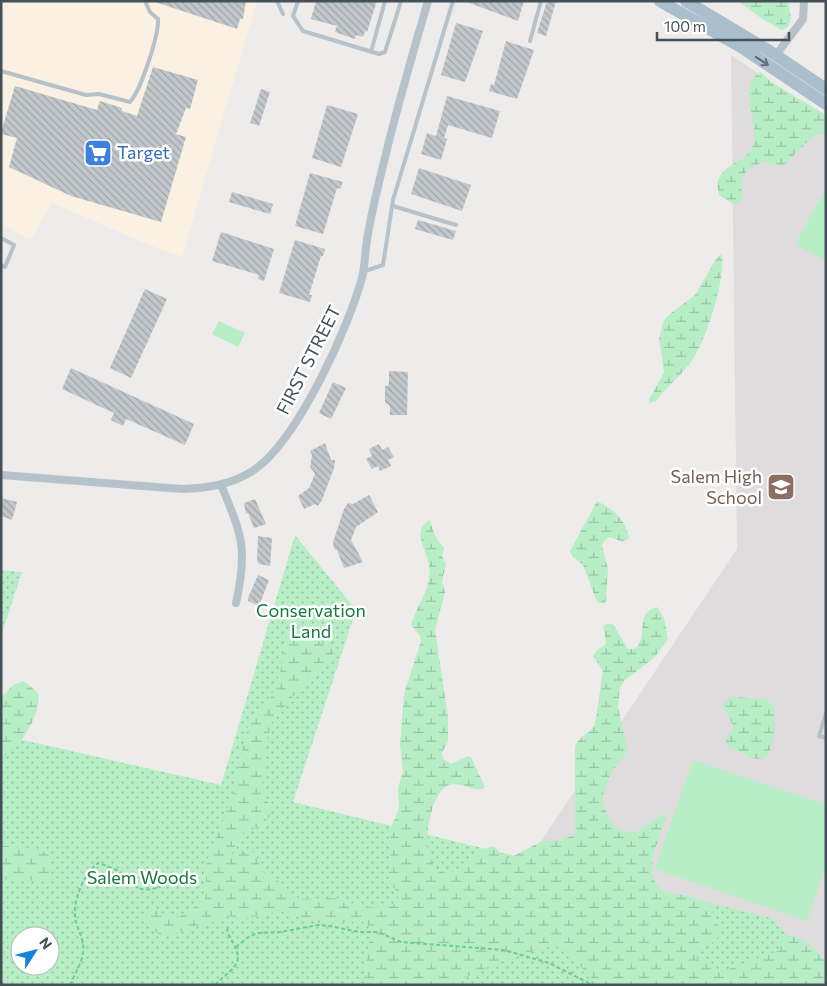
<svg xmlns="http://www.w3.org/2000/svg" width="827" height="986" font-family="Commissioner,sans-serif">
  <defs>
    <pattern id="grass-dots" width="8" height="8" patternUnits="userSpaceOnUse" patternTransform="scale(1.25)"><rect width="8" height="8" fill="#b7eec6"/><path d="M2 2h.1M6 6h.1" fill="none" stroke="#96c3a4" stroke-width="1.8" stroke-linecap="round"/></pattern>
    <pattern id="wetland-marsh" width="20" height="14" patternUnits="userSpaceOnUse" patternTransform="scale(1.25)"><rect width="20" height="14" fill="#b7eec6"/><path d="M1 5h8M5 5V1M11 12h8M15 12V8" fill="none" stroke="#96c3a4"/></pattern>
    <pattern id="building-back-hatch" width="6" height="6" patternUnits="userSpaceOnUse" patternTransform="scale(1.25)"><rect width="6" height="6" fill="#c2c7cb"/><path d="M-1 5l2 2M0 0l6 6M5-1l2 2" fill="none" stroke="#9fa4a8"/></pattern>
  </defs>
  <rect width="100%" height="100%" fill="#eeebeb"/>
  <path fill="#fbf1e2" d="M1 1H257L182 257 152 246 52 203 30 240 1 223Z"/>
  <path fill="#dfdcdd" d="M731 55 826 119V976L529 859 737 549Z"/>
  <path fill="url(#grass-dots)" fill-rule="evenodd" d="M295 535 356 610 293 802 771 918 826 976V985H1V735L221 785ZM20 936H50V966H20Z
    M1 570 22 572 1 636Z"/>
  <path fill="url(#wetland-marsh)" d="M738 1H788L791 18 788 27 782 30 762 19Z
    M761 72 771 82 826 115V135L818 133 813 136 784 165H774L766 161C741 170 741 175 742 200L735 205 719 195 717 183C725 160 747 164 753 145 760 123 735 86 761 72Z
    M722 254C725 280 709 330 696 354 687 371 668 385 656 401L649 403V400L664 372 659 338 664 320 671 313 695 295 716 259Z
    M597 501C614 510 625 518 629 538L623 542 610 537 604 541 602 546 608 569 606 601 604 604 597 602 583 565 572 556 570 551Z
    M430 520 435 536 444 548 442 556 446 564 442 582 445 592 435 630 448 717V741L442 753 443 759 451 764 468 756 471 757 485 787C475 795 458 778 445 787 427 800 416 873 448 873 464 872 476 852 490 847L494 846 505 859H508L542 841H558L575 835V747C579 735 592 733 595 724L603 671 593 656C603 640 610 654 603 627L606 624H613L628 649H634C650 638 633 613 657 607L664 618 668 639 655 657 625 680 620 688 618 707 628 751 610 774 603 795V804L608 816 616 828 626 833 638 831 666 812C664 834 646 856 654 879 663 904 700 885 714 914 718 921 720 927 719 936L710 945 695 952 697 958 721 972 777 951 784 938C800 929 816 952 826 962V985C812 985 781 981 771 985H687L686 979 682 978 670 985H601L588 975 567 950 552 946 512 957 447 985H370L364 982V978L371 930 367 924 362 922 318 923 281 911 242 919 225 915C218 917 214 922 208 925 202 927 196 925 189 928 169 937 159 943 147 919V915L154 910 174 918 179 917 205 900 207 860 233 794 247 729 252 716 268 701 274 690 281 669 289 626 300 621 316 639 333 649 334 659 330 665 315 672 307 679 272 723 264 750V772L262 784 271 811 270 816 263 824 239 836 232 854 252 852 256 854 261 871 272 876 299 899 338 898 364 908 390 906 398 903V894L389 881 388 874 391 856 390 831 399 808 398 788 403 771 400 744 404 694 421 641 420 636 411 625C417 605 433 587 429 565 427 549 410 531 430 520Z
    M24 681 38 693C43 712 19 750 1 758V698L13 685Z
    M734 697 765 699 774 706C775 722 777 747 764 758 748 762 743 749 728 748L725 740 734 727 722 705 729 698Z
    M1 845C18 849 36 846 51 856L50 877 48 881 1 879Z"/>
  <path fill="#b7eec6" d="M826 188V261L797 246 796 243Z
    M219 321 245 333 238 347 212 334Z
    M693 760 826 805V866L807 921 655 869Z"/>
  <path fill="url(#building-back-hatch)" d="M152 1H246L243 19H240L237 29Z
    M316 1H377L367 32 365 31 363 37 356 35 355 39 335 32 337 26 311 19Z
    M464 1H524L518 21Z
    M547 1H556L546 36 537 33Z
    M456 23 483 31 465 82 441 75Z
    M506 41 534 50 517 99 489 91 491 84 494 85Z
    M153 67 198 80 190 109 186 108 176 134 186 137 161 222 71 196 9 167 17 138 1 134V132L15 86 97 110 100 101 122 108V111L137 116Z
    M261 89 270 92 259 126 250 123Z
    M447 96 500 111 492 138 448 125 444 138 447 139 441 160 421 154 427 133 436 136Z
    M327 105 358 114 341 167 312 158Z
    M419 168 471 185 462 211 411 194Z
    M310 173 343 182 340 189 337 188 323 234 295 226Z
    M232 192 273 204 270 214 229 202Z
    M418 220 456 231 453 240 415 229Z
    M221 232 274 249 264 281 258 279 259 275 212 261Z
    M295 240 325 249 323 256H321L309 295H312L310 302 279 293Z
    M145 289 167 299 131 378 110 368Z
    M71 368 194 424 185 445 126 419 123 426 111 420 114 413 62 389Z
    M389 371 408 372 407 415H390V406L385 402V386H388L389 382Z
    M333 382 346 388 331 419 319 413Z
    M325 443 331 460H335L334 468 322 500 318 506 315 504 304 509 298 496 309 488 315 474 310 467 312 455 310 451Z
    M379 444 382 450 388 447 394 457 388 460 391 466 380 471 378 466 372 469 366 459 372 456 369 449Z
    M369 495 378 512 356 527 351 540 363 562 344 568 337 550 334 549 333 542 344 509 348 503 353 504Z
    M1 498 17 502 12 520 1 516Z
    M255 499 266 524 254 528 248 513 246 514 244 503Z
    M258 536 272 538 270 566 259 564 257 561Z
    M258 575 269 580 259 606 248 601V598Z"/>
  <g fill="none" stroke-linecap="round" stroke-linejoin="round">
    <path stroke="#6fcc94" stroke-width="2" stroke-dasharray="4 2.5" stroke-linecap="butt" d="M236 947 247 938 257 933 280 932 318 925 330 926 359 932H378L401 942 504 950 549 963 593 985
      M70 985C74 976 82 962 83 953 85 942 79 932 76 922 71 903 83 875 98 863 108 866 119 870 126 877 137 888 140 892 156 888 167 885 177 877 188 874L197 878
      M215 985C239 962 246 964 227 932L228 926"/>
    <path stroke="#b6c2c9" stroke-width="4" d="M277 1 283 14
      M298 1 293 16 303 31 379 54 385 52 401 1
      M530 41 541 1
      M371 52 385 1
      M1 71 86 95 99 94 130 102C141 90 159 35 158 19L150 12 145 1
      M393 206 456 225
      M1 238 14 245 5 267 1 265
      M365 271 383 265 393 200 453 1
      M826 713 819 736 826 738"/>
    <path stroke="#b6c2c9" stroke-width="8" d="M776 55 803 19 804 1
      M1 475 182 489C208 488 231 485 254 470 298 440 350 325 363 274 365 263 365 251 367 240 371 215 377 190 383 166 396 110 412 56 428 1
      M221 485C242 535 248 549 236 603"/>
    <path stroke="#aabecb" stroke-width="12" d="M660 1 741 47 826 104
      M686 1 771 52 826 89"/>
  </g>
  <defs><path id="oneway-shaft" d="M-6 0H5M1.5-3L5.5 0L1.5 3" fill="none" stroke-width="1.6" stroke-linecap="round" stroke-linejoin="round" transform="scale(1.25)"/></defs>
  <use stroke="#5e6c76" href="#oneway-shaft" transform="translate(762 61) rotate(33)"/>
  <defs>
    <symbol id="supermarket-square" viewBox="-11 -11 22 22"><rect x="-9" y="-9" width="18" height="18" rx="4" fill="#3f7fe0" stroke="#fff"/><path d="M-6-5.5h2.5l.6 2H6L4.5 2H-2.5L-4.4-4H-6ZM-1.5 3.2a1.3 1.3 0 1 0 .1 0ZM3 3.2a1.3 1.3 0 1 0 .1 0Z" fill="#fff"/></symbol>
    <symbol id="school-square" viewBox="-11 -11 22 22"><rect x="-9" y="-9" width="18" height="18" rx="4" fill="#8d6e63" stroke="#fff"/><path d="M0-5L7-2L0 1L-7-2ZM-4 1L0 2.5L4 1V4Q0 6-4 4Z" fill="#fff"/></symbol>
  </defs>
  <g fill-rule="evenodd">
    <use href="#supermarket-square" x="82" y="137" width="32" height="32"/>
    <use href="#school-square" x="765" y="471" width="32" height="32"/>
  </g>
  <g text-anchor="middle" stroke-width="5" stroke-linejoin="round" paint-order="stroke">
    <g font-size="18" fill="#366cbe" stroke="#fff" text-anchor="start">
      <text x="117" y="159">Target</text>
    </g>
    <g font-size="18" fill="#445159" stroke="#fff">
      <text transform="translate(309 360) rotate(-63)" y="6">FIRST STREET</text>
    </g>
    <g font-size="18" fill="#785e54" stroke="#fff" text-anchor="end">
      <text x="762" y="483">Salem High<tspan x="762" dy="21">School</tspan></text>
    </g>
    <g font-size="18" fill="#15793c" stroke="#fff">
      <text x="311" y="617">Conservation<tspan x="311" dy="21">Land</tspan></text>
      <text x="142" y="884">Salem Woods</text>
    </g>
  </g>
  <rect width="827" height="986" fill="none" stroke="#445159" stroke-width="5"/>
  <g transform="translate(35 951) rotate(54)"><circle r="24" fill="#ffffff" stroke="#b4b9bd"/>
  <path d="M0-4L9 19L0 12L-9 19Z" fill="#1782dc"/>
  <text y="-8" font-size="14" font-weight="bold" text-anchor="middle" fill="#445159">N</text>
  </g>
  <path d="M657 32v8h132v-8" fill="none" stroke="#445159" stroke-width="2.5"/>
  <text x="664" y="32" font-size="15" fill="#445159" stroke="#ffffff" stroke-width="4" paint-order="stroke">100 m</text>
</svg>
